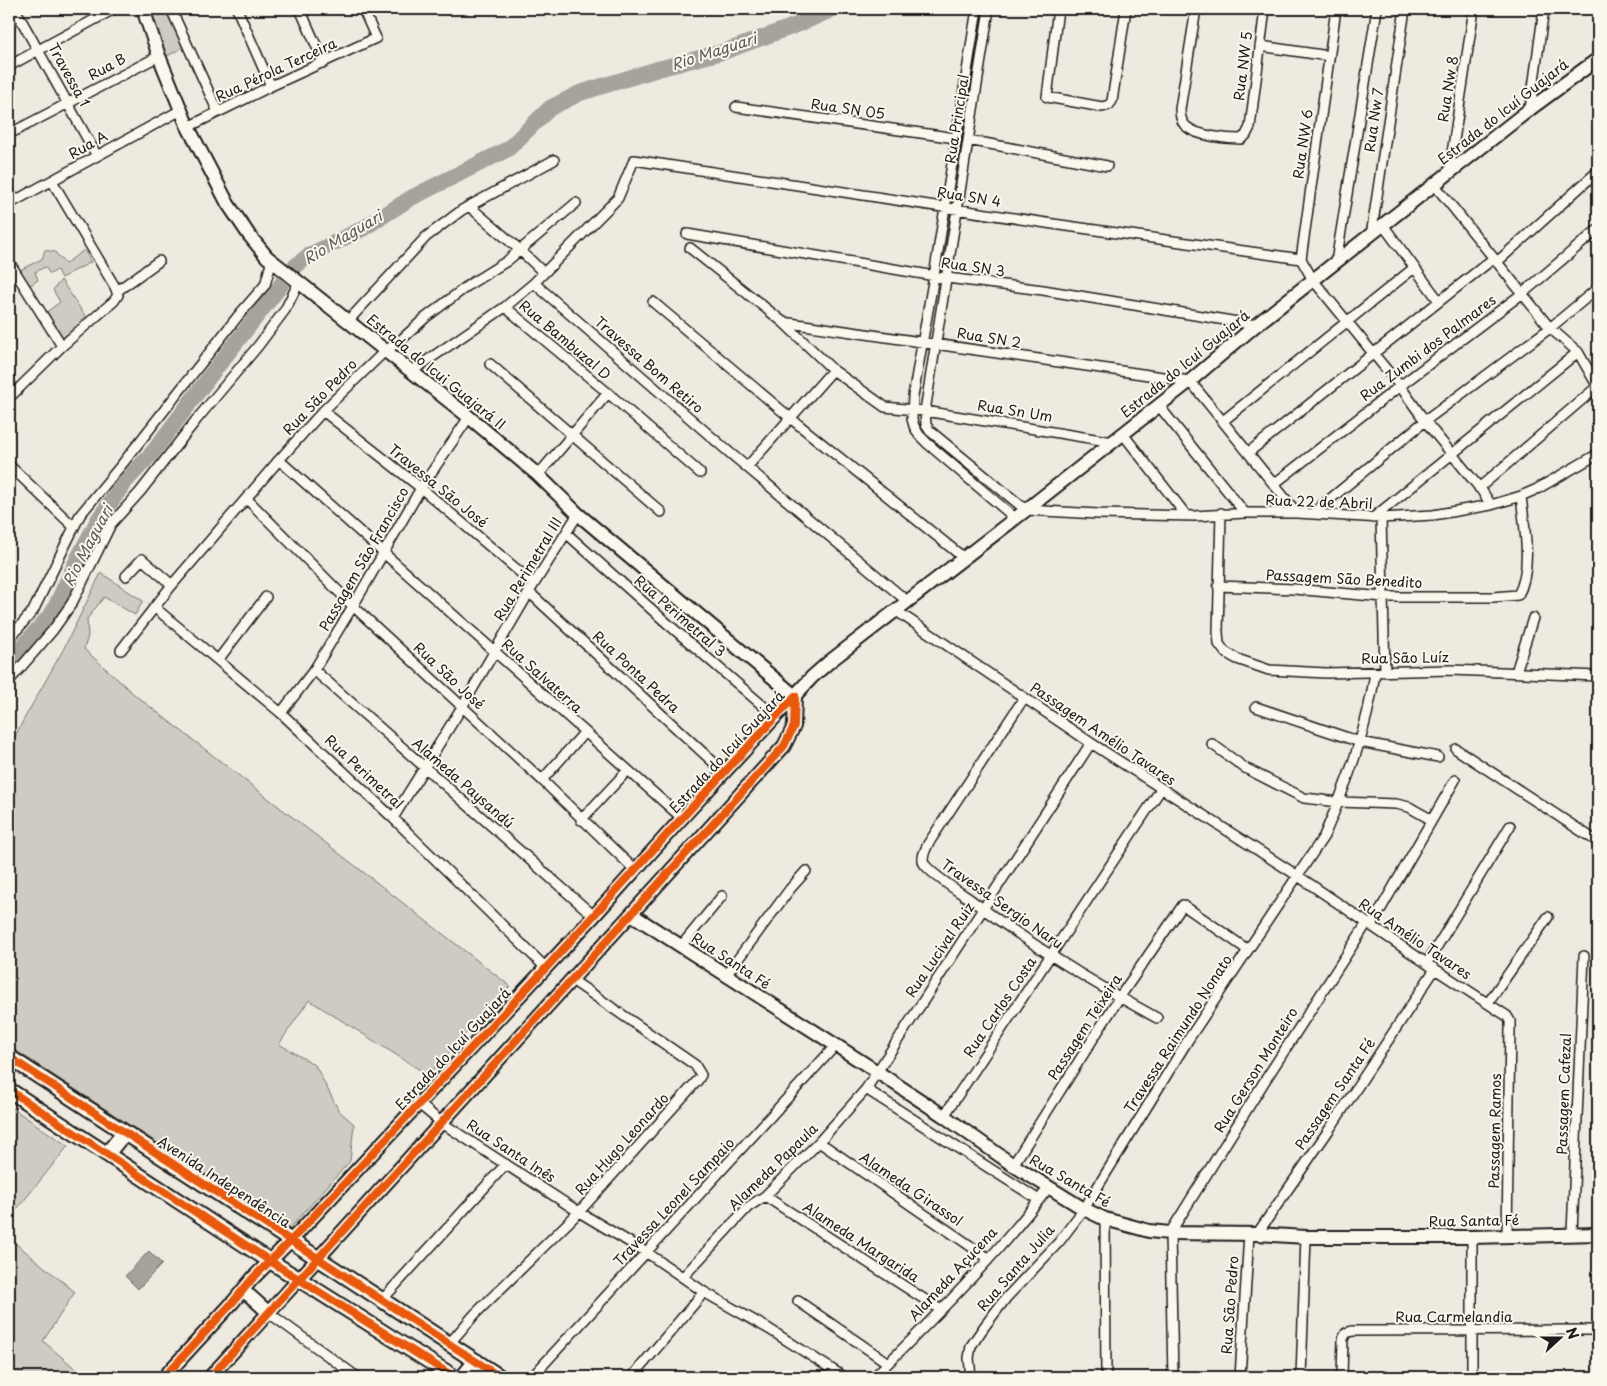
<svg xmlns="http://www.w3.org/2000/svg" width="1607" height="1386" font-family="'Playpen Sans',sans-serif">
  <rect width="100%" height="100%" fill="#eeeadf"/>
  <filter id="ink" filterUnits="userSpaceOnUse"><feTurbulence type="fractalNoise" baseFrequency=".02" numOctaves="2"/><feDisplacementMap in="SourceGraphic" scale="10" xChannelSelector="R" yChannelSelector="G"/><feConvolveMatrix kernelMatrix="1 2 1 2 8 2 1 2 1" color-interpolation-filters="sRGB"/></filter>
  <g filter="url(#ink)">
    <path fill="#ceccc2" stroke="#75746f" d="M148 9H166L183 47 166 57Z
      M45 250 55 252 65 264 84 250 91 262 61 278 57 270 50 274 45 267 35 272 38 280 28 287 20 270 42 259Z
      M61 280 86 317 63 340 44 314 60 302 53 290Z
      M101 573 143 601 135 615 104 597 87 619 88 636 84 649 135 695 510 986 428 1075 309 1000 279 1044 315 1065 339 1111 354 1124 350 1161 289 1229 9 1046V748L24 719 63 650Z
      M9 1106 68 1146 9 1219Z
      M9 1238 75 1292 43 1341 85 1377H9Z"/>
    <path fill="#a6a39d" stroke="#6f6d69" d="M149 1251 162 1264 138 1289 125 1276Z"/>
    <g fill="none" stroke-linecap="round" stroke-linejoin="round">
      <path stroke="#a6a39d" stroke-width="16" d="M9 662 53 612 77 560 98 520 125 482 153 452 213 372 278 289 292 269 308 256 364 228 411 198 508 149 550 108 580 93 658 69 726 51 802 23 833 9"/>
      <defs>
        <path id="street" d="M15 9 97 156
          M171 9 218 112
          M237 9 271 86
          M300 9 324 63
          M977 9 934 276 913 396 912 419 914 426 919 435 928 444 1015 518
          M989 9 925 411 926 425 930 431 1026 510 1098 514 1195 516 1245 513H1297L1381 518 1433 515 1491 505 1521 496 1537 489 1598 454
          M1058 9 1047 97 1102 107 1109 105 1112 101 1126 9
          M1196 9 1180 109C1180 116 1181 123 1187 127 1197 136 1227 139 1241 139L1246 135 1250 127 1265 9
          M1336 9 1301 259 1313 280 1400 386 1425 421 1482 491 1491 505
          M1260 46 1329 56
          M9 66 114 9
          M736 107 956 138
          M1530 109 1544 9
          M188 127 271 86 376 38 363 9
          M9 134 159 56
          M968 140 1107 166
          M1449 173 1474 9
          M1434 184 1550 328 1578 352 1598 387
          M9 204 181 110
          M469 206 520 250 544 273
          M1383 225 1439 301
          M687 234 947 278 1043 290 1256 325
          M1371 236 1405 9
          M690 248 783 322 833 370 885 407 925 411 1113 442
          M9 262 62 346
          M1336 262 1377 9
          M1497 262 1598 171
          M534 283 730 453 907 601
          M117 291 159 261
          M653 302 794 421 964 558
          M505 307 608 393 700 473
          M349 320 426 237 462 210 554 160
          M783 322 1190 381 1297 513
          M490 364 661 512
          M412 371 505 307 534 283 618 198 634 160 1053 224 1301 259
          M9 398 62 346 114 301 118 295 115 287 52 181
          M1159 406 1245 513
          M323 411 421 488 534 584
          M1223 421 1414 268
          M1123 434 1186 515
          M1249 452 1494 258
          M279 460 682 818
          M9 465 74 527
          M747 467 833 370
          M538 475 608 393
          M1274 484 1400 386 1523 293 1596 231
          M1479 488 1598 386
          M247 499 353 606 542 780 635 870
          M1221 513 1218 632 1219 644 1225 652 1237 659 1269 670 1326 673 1451 670 1598 676
          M1312 514 1425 421 1550 328 1598 288
          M1373 518 1578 352
          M1381 518 1385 672
          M566 533 668 624 776 717
          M126 576 142 559 172 585
          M1218 586 1294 589 1384 597H1493L1518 595C1533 569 1524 525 1521 496
          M529 592 725 773
          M154 607 281 713 393 818 546 968
          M895 610 1091 743 1298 876 1435 969 1507 1016 1510 1021V1028L1507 1235
          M9 639 33 611 80 515 123 463 238 316 265 285 272 260
          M121 650 172 585 279 460 323 411 385 351 401 340 425 318 470 284 507 261 576 203
          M218 660 266 597
          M314 670 594 916
          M1516 672 1533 618
          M9 681 53 630 72 603 111 524 140 492 197 419 258 346 285 310 299 282
          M1024 698 928 844C925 851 920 859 925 865 935 877 958 891 971 900 1030 944 1092 983 1157 1018
          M1256 707 1360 742 1438 757
          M281 713 314 670 353 606 421 488 469 417
          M1212 744 1245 768 1304 798 1339 802 1396 804 1409 807 1432 820
          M1456 749 1598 842
          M542 780 584 733
          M393 818 462 707 534 584 578 514
          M581 820 628 770
          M1371 926 1455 780
          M681 946 722 896
          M1427 963 1510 826
          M726 975 790 889 806 871
          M1488 1003 1548 917
          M866 1089 1039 1200
          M419 1104 442 1123 579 1212 646 1252 704 1292 769 1329 844 1377
          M944 1116 1161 789
          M819 1142 988 1258
          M1013 1165 1119 998 1183 905 1248 950
          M765 1196 941 1310
          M1105 1219 1106 1377
          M1572 1233 1584 956
          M1257 1234 1331 1127 1435 969
          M683 1277 748 1207 765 1196 819 1142 866 1089 1091 743
          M382 1300 506 1164
          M798 1301 888 1363
          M269 1313 357 1377
          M449 1344 475 1314 579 1212 698 1080 701 1075 695 1065 572 980
          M532 1377 836 1045
          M632 1377 704 1292
          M874 1377C935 1317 997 1255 1049 1187
          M971 1377 969 1358 971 1346 984 1327 1006 1298 1059 1242 1084 1209 1188 1040 1324 836C1347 783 1367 730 1375 673
          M1173 1377 1170 1233 1264 1082 1367 923
          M1240 1377 1249 1234
          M1301 1377 1306 1237
          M1342 1377 1343 1339 1346 1333 1352 1331 1598 1330
          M1472 1377V1237"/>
        <path id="secondary" d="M143 9 159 56 187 125 228 204 249 235 267 257 469 417 538 475 578 514 795 696
          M631 914 876 1071 944 1116 1013 1165 1084 1209 1105 1219 1149 1231 1170 1233 1257 1234 1306 1237H1472L1598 1234
          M242 1291 250 1296 269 1313
          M164 1377 233 1302 252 1279 298 1233 594 916 682 818 812 677 829 662 1026 510 1190 381 1256 325 1530 109 1598 59
          M210 1377 784 746 794 726 795 696"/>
        <path id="primary" d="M9 1057 500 1377
          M9 1090 270 1261 454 1377
          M107 1154 120 1138 126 1135 133 1138
          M463 1377 476 1361"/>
      </defs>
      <use href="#street" stroke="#1c1c1c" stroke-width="12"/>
      <use href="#secondary" stroke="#1c1c1c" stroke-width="16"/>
      <use href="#primary" stroke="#1c1c1c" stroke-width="18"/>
      <use href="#street" stroke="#fbf7ec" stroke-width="9"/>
      <use href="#secondary" stroke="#fbf7ec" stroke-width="12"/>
      <use href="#primary" stroke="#fbf7ec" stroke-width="14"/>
      <defs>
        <path id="cycleway" d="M9 1057 500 1377
          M9 1090 270 1261 454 1377
          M164 1377 233 1302 252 1279 298 1233 546 968 682 818 795 696
          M210 1377 784 746 794 726 795 696"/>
      </defs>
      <use href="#cycleway" stroke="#fbf7ec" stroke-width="11"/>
      <use href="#cycleway" stroke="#e8590c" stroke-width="8"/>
    </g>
  </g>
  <g text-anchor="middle" stroke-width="4" stroke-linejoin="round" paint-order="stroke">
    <g font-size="14" fill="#1c1c1c" stroke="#fbf7ec">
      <text transform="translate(1243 66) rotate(-83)" y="5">Rua NW 5</text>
      <text transform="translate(107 67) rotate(-28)" y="5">Rua B</text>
      <text transform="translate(276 70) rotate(-25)" y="5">Rua Pérola Terceira</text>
      <text transform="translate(69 75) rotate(61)" y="5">Travessa 1</text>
      <text transform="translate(1448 89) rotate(-81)" y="5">Rua Nw 8</text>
      <text transform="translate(848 109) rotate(8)" y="5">Rua SN 05</text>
      <text transform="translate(1503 112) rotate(-38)" y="5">Estrada do Icuí Guajará</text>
      <text transform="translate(957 119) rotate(-81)" y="5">Rua Principal</text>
      <text transform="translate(1374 120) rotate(-82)" y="5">Rua Nw 7</text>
      <text transform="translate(1303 144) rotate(-82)" y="5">Rua NW 6</text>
      <text transform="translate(88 145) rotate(-29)" y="5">Rua A</text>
      <text transform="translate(969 197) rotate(9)" y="5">Rua SN 4</text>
      <text transform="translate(973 267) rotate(8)" y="5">Rua SN 3</text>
      <text transform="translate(989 338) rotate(9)" y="5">Rua SN 2</text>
      <text transform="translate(565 340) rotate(40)" y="5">Rua Bambuzal D</text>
      <text transform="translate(1428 348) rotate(-37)" y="5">Rua Zumbi dos Palmares</text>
      <text transform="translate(1185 364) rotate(-39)" y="5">Estrada do Icuí Guajará</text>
      <text transform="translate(649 365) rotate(41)" y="5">Travessa Bom Retiro</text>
      <text transform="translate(436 372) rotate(39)" y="5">Estrada do Icui Guajará II</text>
      <text transform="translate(320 397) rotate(-46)" y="5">Rua São Pedro</text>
      <text transform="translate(1015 411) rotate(9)" y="5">Rua Sn Um</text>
      <text transform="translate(438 486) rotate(39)" y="5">Travessa São José</text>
      <text transform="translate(1319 502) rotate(2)" y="5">Rua 22 de Abril</text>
      <text transform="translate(364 559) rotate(-60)" y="5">Passagem São Francisco</text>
      <text transform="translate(528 569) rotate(-59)" y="5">Rua Perimetral III</text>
      <text transform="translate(1344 579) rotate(3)" y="5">Passagem São Benedito</text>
      <text transform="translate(680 616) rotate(41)" y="5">Rua Perimetral 3</text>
      <text transform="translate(1405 658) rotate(-1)" y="5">Rua São Luíz</text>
      <text transform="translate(636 672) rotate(43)" y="5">Rua Ponta Pedra</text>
      <text transform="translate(449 676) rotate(43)" y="5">Rua São José</text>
      <text transform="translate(542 676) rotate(42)" y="5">Rua Salvaterra</text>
      <text transform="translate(1103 734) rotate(34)" y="5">Passagem Amélio Tavares</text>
      <text transform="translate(727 752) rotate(-47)" y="5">Estrada do Icuí Guajará</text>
      <text transform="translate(364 772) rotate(43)" y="5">Rua Perimetral</text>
      <text transform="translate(463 783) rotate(41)" y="5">Alameda Paysandú</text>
      <text transform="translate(1002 904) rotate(35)" y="5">Travessa Sergio Naru</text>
      <text transform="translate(1415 939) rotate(34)" y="5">Rua Amélio Tavares</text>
      <text transform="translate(940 950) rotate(-56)" y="5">Rua Lucival Ruiz</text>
      <text transform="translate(731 961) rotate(33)" y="5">Rua Santa Fé</text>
      <text transform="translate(1000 1007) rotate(-56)" y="5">Rua Carlos Costa</text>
      <text transform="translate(1085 1027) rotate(-57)" y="5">Passagem Teixeira</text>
      <text transform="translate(1178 1034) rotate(-57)" y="5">Travessa Raimundo Nonato</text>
      <text transform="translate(453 1049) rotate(-47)" y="5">Estrada do Icuí Guajará</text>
      <text transform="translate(1256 1070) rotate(-58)" y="5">Rua Gerson Monteiro</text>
      <text transform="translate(1335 1094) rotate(-56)" y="5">Passagem Santa Fé</text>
      <text transform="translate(1564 1094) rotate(-88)" y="5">Passagem Cafezal</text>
      <text transform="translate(1495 1131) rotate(-89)" y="5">Passagem Ramos</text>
      <text transform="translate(622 1144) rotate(-48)" y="5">Rua Hugo Leonardo</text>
      <text transform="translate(511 1151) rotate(33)" y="5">Rua Santa Inês</text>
      <text transform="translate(773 1167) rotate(-44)" y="5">Alameda Papaula</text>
      <text transform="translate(1070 1181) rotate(30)" y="5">Rua Santa Fé</text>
      <text transform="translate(224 1182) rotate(33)" y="5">Avenida Independência</text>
      <text transform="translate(911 1189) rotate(34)" y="5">Alameda Girassol</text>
      <text transform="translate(674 1202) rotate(-47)" y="5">Travessa Leonel Sampaio</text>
      <text transform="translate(1474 1221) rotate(-1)" y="5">Rua Santa Fé</text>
      <text transform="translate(861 1242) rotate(33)" y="5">Alameda Margarida</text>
      <text transform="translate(1016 1268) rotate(-49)" y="5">Rua Santa Julia</text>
      <text transform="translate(953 1274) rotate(-47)" y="5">Alameda Açucena</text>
      <text transform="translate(1230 1305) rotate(-86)" y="5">Rua São Pedro</text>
      <text x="1454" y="1322">Rua Carmelandia</text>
    </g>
    <g font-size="15" font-style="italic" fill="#5a5956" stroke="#fbf7ec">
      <text transform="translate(714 52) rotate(-18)" y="5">Rio Maguari</text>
      <text transform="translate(343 238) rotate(-31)" y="5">Rio Maguari</text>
      <text transform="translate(88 546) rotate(-62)" y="5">Rio Maguari</text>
    </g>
  </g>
  <rect width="1607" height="1386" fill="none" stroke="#fbf7ec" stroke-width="30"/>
  <rect x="15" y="15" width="1577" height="1356" fill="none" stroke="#1c1c1c" stroke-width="2" filter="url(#ink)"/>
  <g transform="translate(1560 1338) rotate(69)" stroke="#fbf7ec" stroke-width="4" paint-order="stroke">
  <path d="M0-4L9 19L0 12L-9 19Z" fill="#1c1c1c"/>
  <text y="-8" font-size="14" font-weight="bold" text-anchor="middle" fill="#1c1c1c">N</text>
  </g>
</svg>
